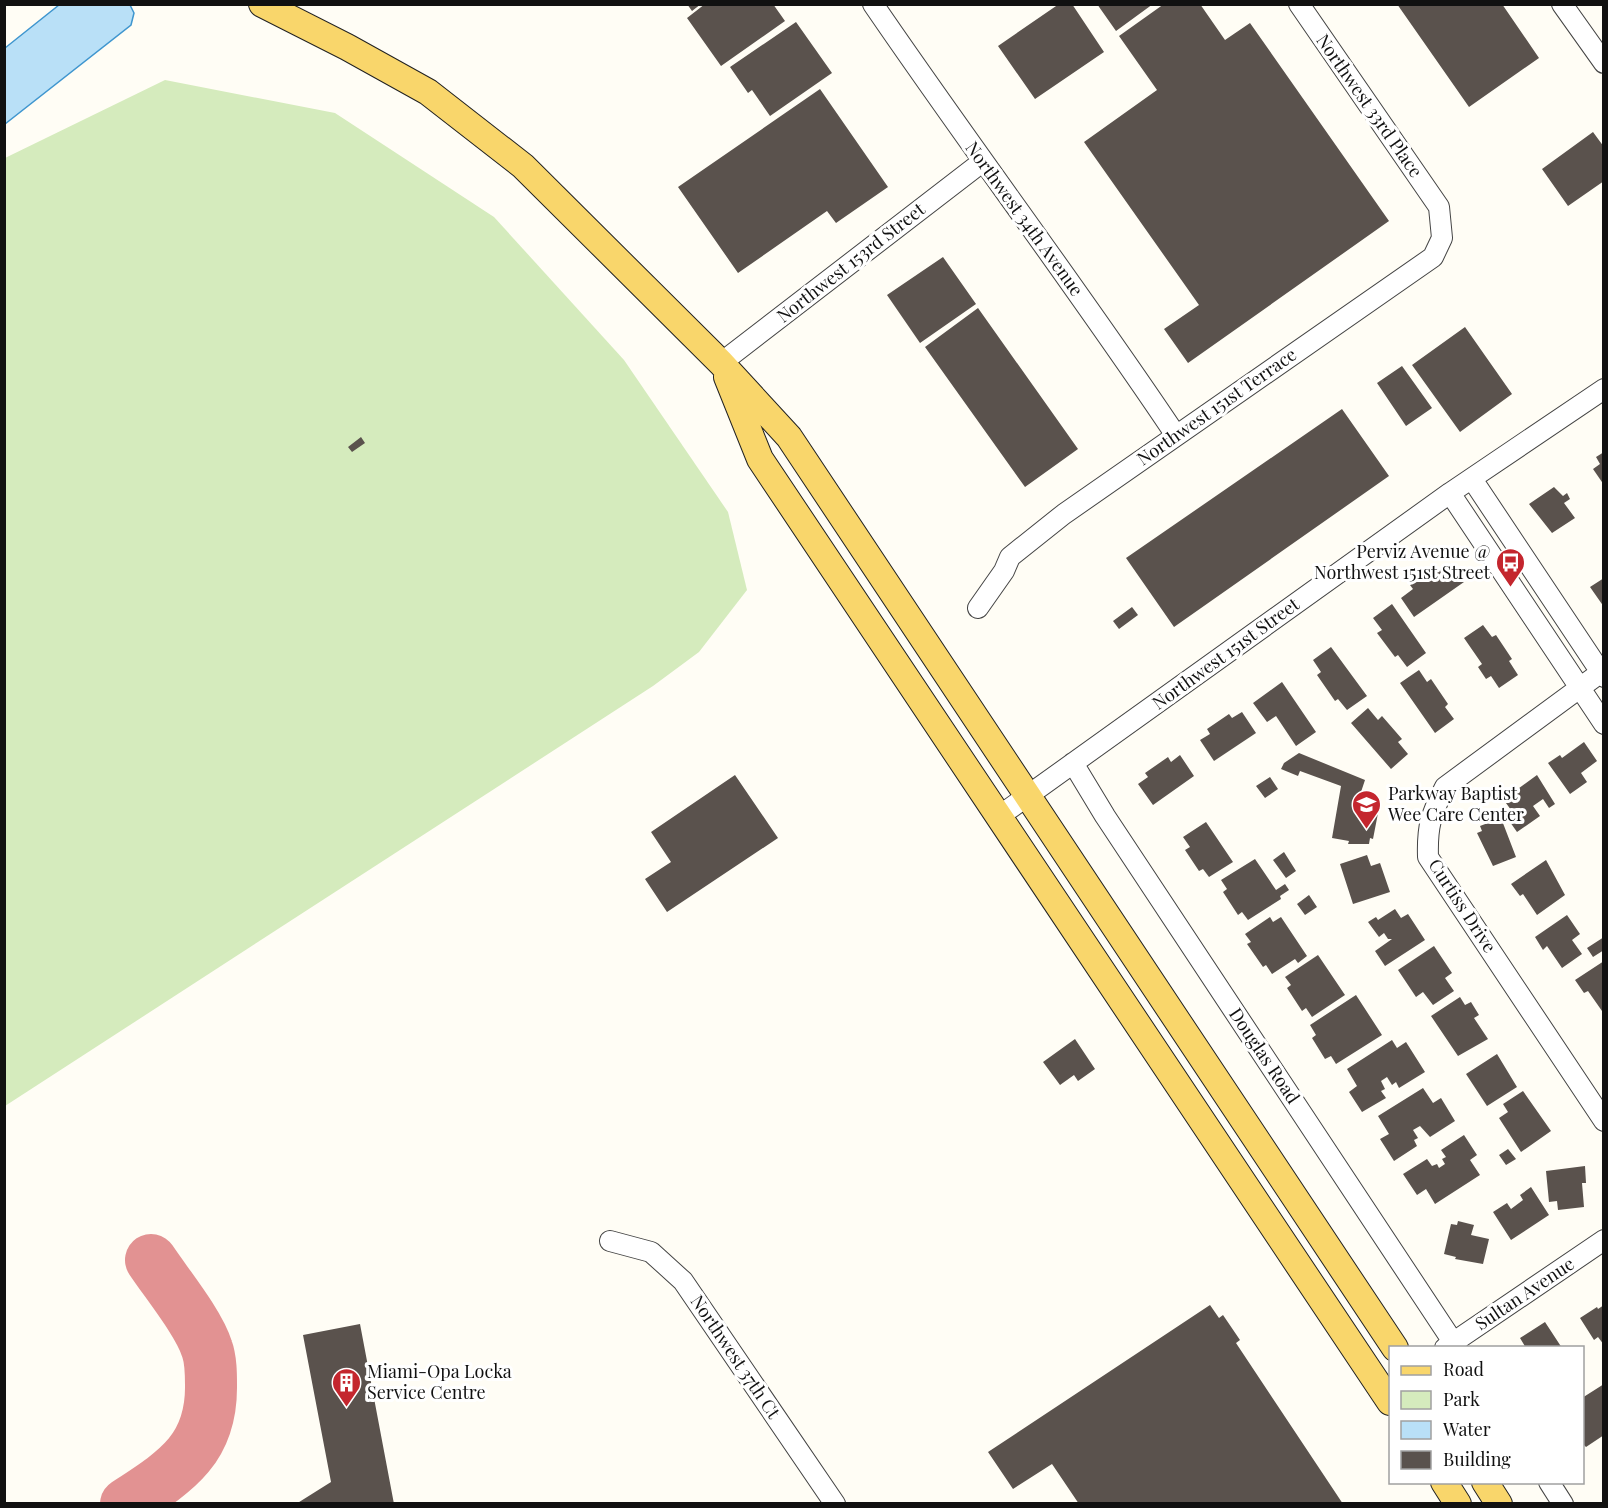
<svg xmlns="http://www.w3.org/2000/svg" width="1608" height="1508" font-family="'Playfair Display',serif">
  <rect width="100%" height="100%" fill="#fffdf5"/>
  <path fill="#d5ebbd" d="M165 80 335 113 494 217 624 360 728 512 747 590 699 652 653 686 5 1106V158Z"/>
  <path fill="#b9e0f7" stroke="#3f96cf" stroke-width="1.5" d="M59 5H130L134 13 131 25 5 124V48Z"/>
  <g fill="none" stroke-linecap="round" stroke-linejoin="round">
    <path stroke="#e29292" stroke-width="52" d="M126 1504C175 1472 212 1450 211 1385 211 1374 211 1360 207 1349 199 1323 167 1284 151 1260"/>
  </g>
  <path fill="#5a524d" d="M687 4H701L692 11Z
    M705 4H773L785 21 721 66 687 18Z
    M1059 4H1072L1104 52 1035 99 998 46Z
    M1097 4H1153L1116 31Z
    M1164 4H1200L1225 40 1250 23 1389 221 1188 363 1164 329 1199 305 1084 142 1157 90 1119 36Z
    M1397 4H1502L1539 58 1469 107Z
    M796 22 832 73 770 116 752 90 748 93 730 67Z
    M820 89 888 187 836 223 827 211 738 273 678 187Z
    M1593 132 1604 147V181L1568 206 1542 169Z
    M943 257 976 304 920 343 887 295Z
    M978 308 1078 449 1025 487 925 347Z
    M1465 327 1512 394 1460 432 1412 365Z
    M1402 366 1432 408 1406 426 1377 383Z
    M1342 409 1389 476 1174 627 1126 558Z
    M361 437 365 443 352 452 348 447Z
    M1604 452V485L1593 469 1600 464 1596 457Z
    M1554 487 1563 496 1567 493 1570 499 1564 503 1575 518 1552 533 1529 504Z
    M1450 563 1464 582 1414 617 1401 598 1413 589 1410 585 1435 568 1437 571Z
    M1604 578V607L1590 587Z
    M1392 604 1426 653 1407 667 1398 655 1395 657 1377 633 1382 630 1373 618Z
    M1132 607 1138 615 1119 629 1113 621Z
    M1483 625 1492 637 1496 635 1512 659 1509 661 1518 675 1499 688 1491 676 1486 679 1478 667 1482 664 1464 638Z
    M1331 647 1367 696 1347 710 1338 699 1335 701 1317 675 1321 672 1313 660Z
    M1419 670 1427 682 1431 679 1448 704 1445 707 1454 719 1435 733 1400 683Z
    M1282 682 1316 732 1296 746 1276 716 1267 722 1253 703Z
    M1368 708 1378 720 1382 716 1402 739 1398 742 1408 754 1391 769 1351 723Z
    M1242 712 1256 733 1214 761 1200 740 1210 734 1207 729 1229 714 1232 718Z
    M1584 742 1597 761 1581 773 1587 782 1570 794 1548 763 1560 755 1562 758Z
    M1299 753 1365 780 1361 792 1377 797 1375 808H1379L1373 839 1370 838 1369 844H1348L1349 841 1332 838 1341 786 1300 771 1298 776 1281 769 1284 763Z
    M1180 755 1194 776 1153 805 1138 784 1148 777 1145 773 1168 757 1171 762Z
    M735 775 778 838 667 912 645 879 671 862 651 832Z
    M1537 775 1555 804 1549 808 1543 799 1533 806 1540 816 1517 832 1510 822 1516 817 1501 796 1513 788 1515 791Z
    M1270 777 1278 789 1265 798 1256 786Z
    M1501 818 1516 857 1493 866 1477 833 1482 831 1480 826Z
    M1206 822 1233 862 1209 877 1203 869 1199 871 1185 850 1190 847 1183 837Z
    M1284 852 1296 871 1286 878 1273 860Z
    M1367 855 1371 866 1380 863 1390 892 1353 904 1340 864Z
    M1255 859 1276 890 1285 884 1289 890 1280 896 1281 899 1248 920 1242 912 1238 915 1223 892 1227 889 1221 880Z
    M1546 860 1565 895 1537 915 1523 894 1520 896 1511 884Z
    M1309 895 1317 907 1305 915 1297 904Z
    M1395 909 1401 918 1408 914 1425 940 1385 966 1375 951 1392 939H1388L1384 933 1379 937 1368 922 1376 917 1378 920Z
    M1567 915 1580 934 1572 940 1582 954 1562 968 1547 946 1543 950 1535 937Z
    M1270 917 1273 922 1281 917 1307 956 1298 963 1295 959 1272 974 1266 965 1263 967 1247 944 1251 942 1245 934Z
    M1604 937V950L1593 957 1587 948Z
    M1434 946 1452 973 1445 978 1454 991 1433 1005 1423 992 1416 997 1398 970Z
    M1318 955 1345 995 1312 1017 1306 1008 1302 1011 1287 988 1291 985 1285 977Z
    M1604 961V1010L1602 1011 1588 991 1584 993 1575 980Z
    M1356 995 1382 1035 1336 1064 1331 1056 1325 1059 1312 1038 1316 1035 1310 1025Z
    M1460 997 1465 1005 1471 1002 1479 1015 1474 1018 1488 1039 1458 1056 1431 1016Z
    M1075 1039 1095 1069 1078 1081 1074 1075 1060 1085 1043 1062Z
    M1392 1040 1397 1048 1406 1042 1425 1072 1399 1088 1396 1082 1392 1085 1387 1077 1381 1081 1385 1089 1381 1091 1386 1098 1362 1112 1349 1092 1357 1086 1347 1069Z
    M1497 1054 1517 1087 1487 1106 1466 1074Z
    M1423 1088 1433 1103 1441 1098 1455 1121 1430 1137 1420 1126 1413 1130 1418 1138 1414 1140 1417 1146 1394 1161 1380 1139 1389 1134 1378 1116Z
    M1523 1091 1551 1131 1521 1152 1499 1118 1508 1112 1503 1104Z
    M1464 1135 1477 1155 1470 1160 1480 1175 1435 1204 1426 1189 1417 1195 1403 1174 1427 1159 1432 1166 1437 1164 1439 1168 1445 1164 1442 1159 1446 1157 1441 1150Z
    M1508 1149 1516 1159 1506 1165 1499 1155Z
    M1585 1166 1586 1183H1582L1584 1207 1558 1210 1557 1201 1549 1202 1546 1171Z
    M1531 1187 1549 1215 1511 1240 1493 1212 1507 1203 1511 1209 1523 1200 1520 1195Z
    M1458 1221 1474 1225 1471 1235 1489 1239 1483 1264 1455 1259 1456 1257 1444 1254 1451 1224 1457 1225Z
    M1210 1305 1219 1318 1223 1315 1240 1340 1236 1343 1343 1504H1079L1052 1464 1013 1489 988 1452Z
    M1604 1305V1345L1598 1337 1594 1340 1580 1318 1597 1307 1598 1309Z
    M1545 1322 1562 1348H1526L1520 1338Z
    M360 1324 394 1504H296L331 1482 303 1335Z
    M1604 1384V1435L1586 1447 1582 1443V1398Z"/>
  <g fill="none" stroke-linecap="round" stroke-linejoin="round">
    <defs>
      <path id="minor" d="M873 4C972 149 1078 289 1175 434
        M1562 4 1604 63
        M721 363 982 162
        M1472 479 1604 677
        M1450 493 1604 724
        M978 608 1004 571 1010 557 1064 514 1433 257 1442 238 1439 207 1299 4
        M1604 670 1445 787C1431 814 1427 826 1428 857L1604 1121
        M1073 763 1105 816 1457 1348
        M998 817 1450 493 1604 389
        M610 1241 651 1252 683 1281 835 1504
        M1445 1348 1604 1240
        M1549 1482 1563 1504"/>
      <path id="major" d="M262 4 347 47 428 92 523 166 721 363 789 437 1395 1348
        M727 377 760 459 1390 1402
        M1444 1482 1458 1504
        M1485 1482 1499 1504"/>
    </defs>
    <use href="#minor" stroke="#444" stroke-width="22"/>
    <use href="#major" stroke="#222" stroke-width="28"/>
    <use href="#minor" stroke="#fff" stroke-width="20"/>
    <use href="#major" stroke="#f9d66b" stroke-width="26"/>
  </g>
  <defs>
    <symbol id="bus-pin" viewBox="-11 -11 22 30"><path d="M0 17L-7.5 6A9.5 9.5 0 1 1 7.5 6Z" fill="#c4262e" stroke="#fff"/><path d="M-5-6H5V4H4V6H2V4H-2V6H-4V4H-5ZM-3.5-4V0h7V-4ZM-3.5 1.2v1.5H-2V1.2ZM2 1.2v1.5H3.5V1.2Z" fill="#fff"/></symbol>
    <symbol id="school-pin" viewBox="-11 -11 22 30"><path d="M0 17L-7.5 6A9.5 9.5 0 1 1 7.5 6Z" fill="#c4262e" stroke="#fff"/><path d="M0-5L7-2L0 1L-7-2ZM-4 1L0 2.5L4 1V4Q0 6-4 4Z" fill="#fff"/></symbol>
    <symbol id="building-pin" viewBox="-11 -11 22 30"><path d="M0 17L-7.5 6A9.5 9.5 0 1 1 7.5 6Z" fill="#c4262e" stroke="#fff"/><path d="M-4-6H4V6H1V3H-1V6H-4ZM-2.5-4.3h1.7v1.8h-1.7ZM.8-4.3h1.7v1.8H.8ZM-2.5-1h1.7V.8h-1.7ZM.8-1h1.7V.8H.8Z" fill="#fff"/></symbol>
  </defs>
  <g fill-rule="evenodd">
    <use href="#bus-pin" x="1494" y="546" width="33" height="45"/>
    <use href="#school-pin" x="1350" y="788" width="33" height="45"/>
    <use href="#building-pin" x="330" y="1366" width="33" height="45"/>
  </g>
  <g text-anchor="middle" stroke-width="6" stroke-linejoin="round" paint-order="stroke">
    <g font-size="18" fill="#111" stroke="#fff">
      <text transform="translate(1369 106) rotate(55)" y="6">Northwest 33rd Place</text>
      <text transform="translate(1024 219) rotate(54)" y="6">Northwest 34th Avenue</text>
      <text transform="translate(851 263) rotate(-38)" y="6">Northwest 153rd Street</text>
      <text transform="translate(1217 407) rotate(-35)" y="6">Northwest 151st Terrace</text>
      <text transform="translate(1226 654) rotate(-36)" y="6">Northwest 151st Street</text>
      <text transform="translate(1462 906) rotate(57)" y="6">Curtiss Drive</text>
      <text transform="translate(1264 1056) rotate(56)" y="6">Douglas Road</text>
      <text transform="translate(1525 1294) rotate(-34)" y="6">Sultan Avenue</text>
      <text transform="translate(735 1357) rotate(56)" y="6">Northwest 37th Ct</text>
    </g>
    <g font-size="18" fill="#111" stroke="#fff" text-anchor="start">
      <text x="1490" y="558" text-anchor="end">Perviz Avenue @<tspan x="1490" dy="21">Northwest 151st Street</tspan></text>
      <text x="1388" y="800">Parkway Baptist<tspan x="1388" dy="21">Wee Care Center</tspan></text>
      <text x="367" y="1378">Miami-Opa Locka<tspan x="367" dy="21">Service Centre</tspan></text>
    </g>
  </g>
  <rect width="1608" height="1508" fill="none" stroke="#111111" stroke-width="12"/>
  <rect x="1389" y="1346" width="195" height="138" fill="#ffffff" stroke="#a0a0a0" stroke-width="1.5"/>
  <rect x="1401" y="1366" width="30" height="9" fill="#f9d66b" stroke="#a0a0a0" stroke-width="1.5"/>
  <text x="1443" y="1376" font-size="18" fill="#111111">Road</text>
  <rect x="1401" y="1391" width="30" height="18" fill="#d5ebbd" stroke="#a0a0a0" stroke-width="1.5"/>
  <text x="1443" y="1406" font-size="18" fill="#111111">Park</text>
  <rect x="1401" y="1421" width="30" height="18" fill="#b9e0f7" stroke="#a0a0a0" stroke-width="1.5"/>
  <text x="1443" y="1436" font-size="18" fill="#111111">Water</text>
  <rect x="1401" y="1451" width="30" height="18" fill="#5a524d" stroke="#a0a0a0" stroke-width="1.5"/>
  <text x="1443" y="1466" font-size="18" fill="#111111">Building</text>
</svg>
